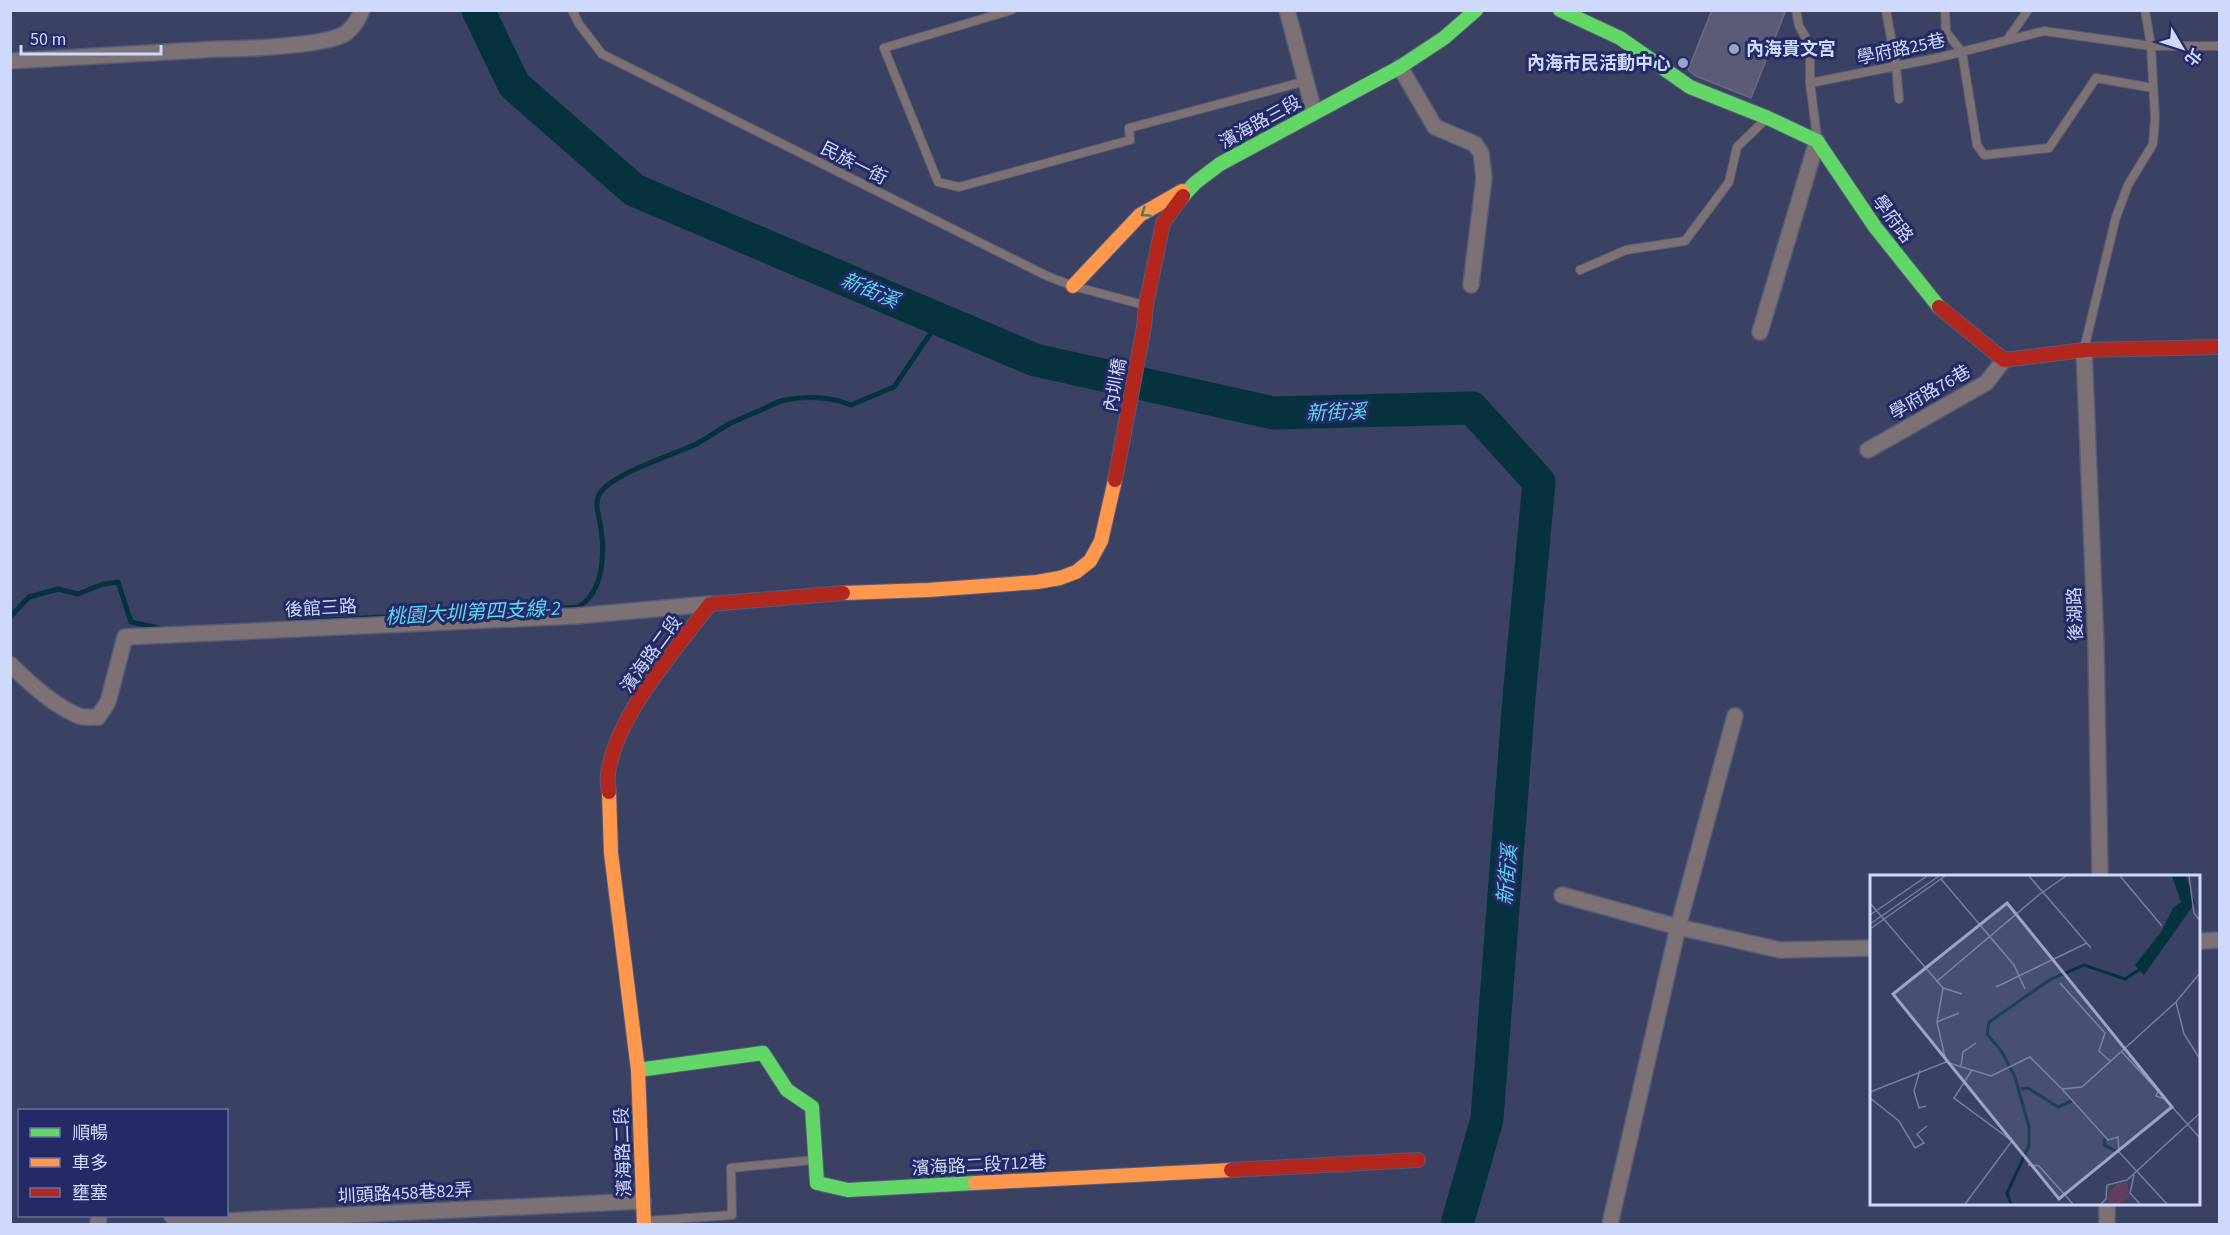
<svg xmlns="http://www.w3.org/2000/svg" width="2230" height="1235" font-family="'Source Sans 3','Noto Sans TC',sans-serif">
  <rect width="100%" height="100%" fill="#3b4162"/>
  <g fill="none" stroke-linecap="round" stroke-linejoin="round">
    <path stroke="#05323e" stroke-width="5" d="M10 617 29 597 58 589 78 594 103 584 118 582 131 622 163 629
      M289 622 578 607C603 593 605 555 601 529 600 517 593 504 600 493 614 473 670 456 694 445 706 439 717 431 729 424 740 419 752 414 763 409 769 406 777 402 784 400 807 396 830 396 851 405L894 387 930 334"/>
    <path stroke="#05323e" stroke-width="33" d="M478 10 514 85 634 190 1035 360 1273 413 1472 408 1539 482 1519 698 1487 1119 1457 1224"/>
  </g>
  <path fill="#5c5b77" stroke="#696885" stroke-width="1.5" d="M1712 10H1786L1751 98 1696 76 1688 70Z"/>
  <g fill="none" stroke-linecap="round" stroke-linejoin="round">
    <defs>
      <path id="lane" d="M572 10 579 24 602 54 1047 276 1073 286 1144 305
        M1012 10 884 48 938 182 959 187 1130 140 1129 128 1306 81
        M1796 10 1799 26 1810 45V83L1817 137
        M1886 10 1896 66 1899 99
        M1945 10 1946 32 1962 52 1977 145 1984 155 2049 148 2096 78 2153 88
        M2007 40 2028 10
        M1810 83 1937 58 2044 31 2151 46H2220
        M1580 270 1626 250 1685 241 1729 182 1737 147 1766 119
        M2084 349 2116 217 2128 185 2153 144 2155 118 2151 46 2145 10
        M646 1221 732 1215 731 1168 814 1160"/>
      <path id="street" d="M1287 10 1314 112
        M10 61 218 49C242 49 328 46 346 33 353 27 359 19 362 10
        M1400 67 1435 127 1475 144 1481 153 1484 178 1471 285
        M1760 332 1817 141
        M2084 350 2096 646 2100 876
        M1868 450 1986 383 2004 360
        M10 664C29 683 54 706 79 716 85 718 92 717 98 717L108 702 125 637 576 616 710 604
        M1562 895 1678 927 1780 950 1872 948
        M2198 941 2220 940
        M2107 1204V1224
        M172 1216 182 1223 643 1201
        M98 1224 99 1216
        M1610 1224 1678 927 1735 716"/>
      <path id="fast" d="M1560 10 1620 38 1690 87 1768 118 1817 141 1875 227 1939 307
        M1183 196 1195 183 1220 164 1400 67 1444 38 1476 10
        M638 1070 763 1053 787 1090 812 1107 817 1183 848 1190 975 1183"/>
      <path id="slow" d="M1073 286 1140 215 1182 191
        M843 593 928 590 1037 582 1060 578 1076 572 1090 561 1101 541 1115 480
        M609 792 611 853 638 1070 644 1224
        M975 1183 1231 1170"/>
      <path id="jam" d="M1939 307 2004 360 2084 350 2220 347
        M1115 480 1144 327 1146 305 1163 223 1183 196
        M609 792C608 786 607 780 608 774 615 717 676 649 710 604L843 593
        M1231 1170 1418 1160"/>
    </defs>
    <use href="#lane" stroke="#565c77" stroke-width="10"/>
    <use href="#street" stroke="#565c77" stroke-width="18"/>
    <use href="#fast" stroke="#565c77" stroke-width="16"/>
    <use href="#slow" stroke="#565c77" stroke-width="16"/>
    <use href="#jam" stroke="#565c77" stroke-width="16"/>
    <use href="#lane" stroke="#7c7174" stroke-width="8"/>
    <use href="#street" stroke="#7c7174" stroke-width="15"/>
    <use href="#fast" stroke="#63d668" stroke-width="14"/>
    <use href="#slow" stroke="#ff974d" stroke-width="14"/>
    <use href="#jam" stroke="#b3261e" stroke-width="14"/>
  </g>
  <defs><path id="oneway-chevron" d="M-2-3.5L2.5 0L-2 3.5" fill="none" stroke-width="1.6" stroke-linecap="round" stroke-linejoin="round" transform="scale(1.5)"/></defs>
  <use stroke="#407766" href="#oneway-chevron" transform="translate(1145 213) rotate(146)"/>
  <g fill="#9ba3c7" stroke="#232a65" stroke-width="2">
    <circle cx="1734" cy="49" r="6"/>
    <circle cx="1683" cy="63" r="6"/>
  </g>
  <g text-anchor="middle" stroke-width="6" stroke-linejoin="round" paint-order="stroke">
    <g font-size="18" font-weight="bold" fill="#cfd8fd" stroke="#232a65" text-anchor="start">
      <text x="1746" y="55">內海貴文宮</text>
      <text x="1671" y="69" text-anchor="end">內海市民活動中心</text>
    </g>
    <g font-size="18" fill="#cfd8fd" stroke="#232a65">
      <text transform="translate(1901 49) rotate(-12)" y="6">學府路25巷</text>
      <text transform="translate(1260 122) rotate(-29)" y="6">濱海路三段</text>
      <text transform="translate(854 163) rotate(27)" y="6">民族一街</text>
      <text transform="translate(1893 219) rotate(53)" y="6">學府路</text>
      <text transform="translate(1115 385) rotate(-80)" y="6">內圳橋</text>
      <text transform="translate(1930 392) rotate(-30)" y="6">學府路76巷</text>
      <text transform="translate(321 608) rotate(-3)" y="6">後館三路</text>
      <text transform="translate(2075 614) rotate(-92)" y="6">後湖路</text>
      <text transform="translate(651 654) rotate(-54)" y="6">濱海路二段</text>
      <text transform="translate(623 1152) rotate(-92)" y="6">濱海路二段</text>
      <text transform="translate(979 1165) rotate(-3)" y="6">濱海路二段712巷</text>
      <text transform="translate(405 1193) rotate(-3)" y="6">圳頭路458巷82弄</text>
    </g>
    <g font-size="20" font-style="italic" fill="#5cd8f2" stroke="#232a65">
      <text transform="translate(870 290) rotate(23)" y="7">新街溪</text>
      <text transform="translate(1336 412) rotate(-2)" y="7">新街溪</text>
      <text transform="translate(473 612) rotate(-3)" y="7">桃園大圳第四支線-2</text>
      <text transform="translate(1507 875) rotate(-85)" y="7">新街溪</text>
    </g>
  </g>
  <g transform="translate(1870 875)">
    <rect width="330" height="330" fill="#3b4162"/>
    <path d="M248 308H257L260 322 249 329H239L238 317Z" fill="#603e5f"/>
    <path d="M302 1H316L325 28 274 100 265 90 291 57 303 33 311 27Z" fill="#05323e"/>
    <path fill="none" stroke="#05323e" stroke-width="3" d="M151 214 158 213 188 232 202 226M235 263 234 270 248 277M141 329 137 318 159 271V252L145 202 132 177 117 159 119 147 181 104 214 90 255 104 273 92"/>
    <path fill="none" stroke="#767da0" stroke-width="1.5" d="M159 1 221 73M250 1 292 51M319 1 324 38 330 46M71 4 144 90 155 114M0 28 73 113 67 147 76 187M0 40 57 1M0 49 69 1M0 54 75 1M66 107 170 19 196 1M190 108 235 158 229 176 240 186M126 112 217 68M73 113 92 119M306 127 314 159 330 184M67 147 89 138M251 176 288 216 286 221 295 224 330 263M91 191 93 177 106 168M50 195 44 216 49 233 56 231M192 214 238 265 248 262 249 277 297 329M0 217 76 187 121 201 160 182 192 214 212 212 306 127 330 98M0 223 29 246 45 273 54 268 47 259 57 251M158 290 169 291 203 329M264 300 260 318 270 329M95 329 142 266 84 223 102 195M231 329 236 324 237 310 257 305 330 238"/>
    <path fill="#9ba3c7" fill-opacity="0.15" stroke="#9ba3c7" stroke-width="3" d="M137 28 302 232 189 324 23 119Z"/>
    <rect width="330" height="330" fill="none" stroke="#cfd8fd" stroke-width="3"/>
  </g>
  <rect width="2230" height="1235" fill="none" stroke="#cfd8fd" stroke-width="24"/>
  <rect x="18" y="1109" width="210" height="108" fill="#232a65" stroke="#6870a2" stroke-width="1.5"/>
  <rect x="30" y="1128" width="30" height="9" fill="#63d668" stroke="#6870a2" stroke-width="1.5"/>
  <text x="72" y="1139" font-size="18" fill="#cfd8fd">順暢</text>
  <rect x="30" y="1158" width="30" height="9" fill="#ff974d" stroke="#6870a2" stroke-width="1.5"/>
  <text x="72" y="1169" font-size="18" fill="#cfd8fd">車多</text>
  <rect x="30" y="1188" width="30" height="9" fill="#b3261e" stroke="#6870a2" stroke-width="1.5"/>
  <text x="72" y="1199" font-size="18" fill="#cfd8fd">壅塞</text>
  <g transform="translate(2182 48) rotate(129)" stroke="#232a65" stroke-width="4.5" paint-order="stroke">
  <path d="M0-4.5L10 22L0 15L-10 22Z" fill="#cfd8fd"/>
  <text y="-9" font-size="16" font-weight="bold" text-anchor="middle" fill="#cfd8fd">北</text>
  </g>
  <path d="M21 45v9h140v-9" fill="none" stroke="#cfd8fd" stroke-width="3"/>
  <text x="30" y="45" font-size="18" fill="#cfd8fd" stroke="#232a65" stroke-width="4.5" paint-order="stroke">50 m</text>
</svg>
